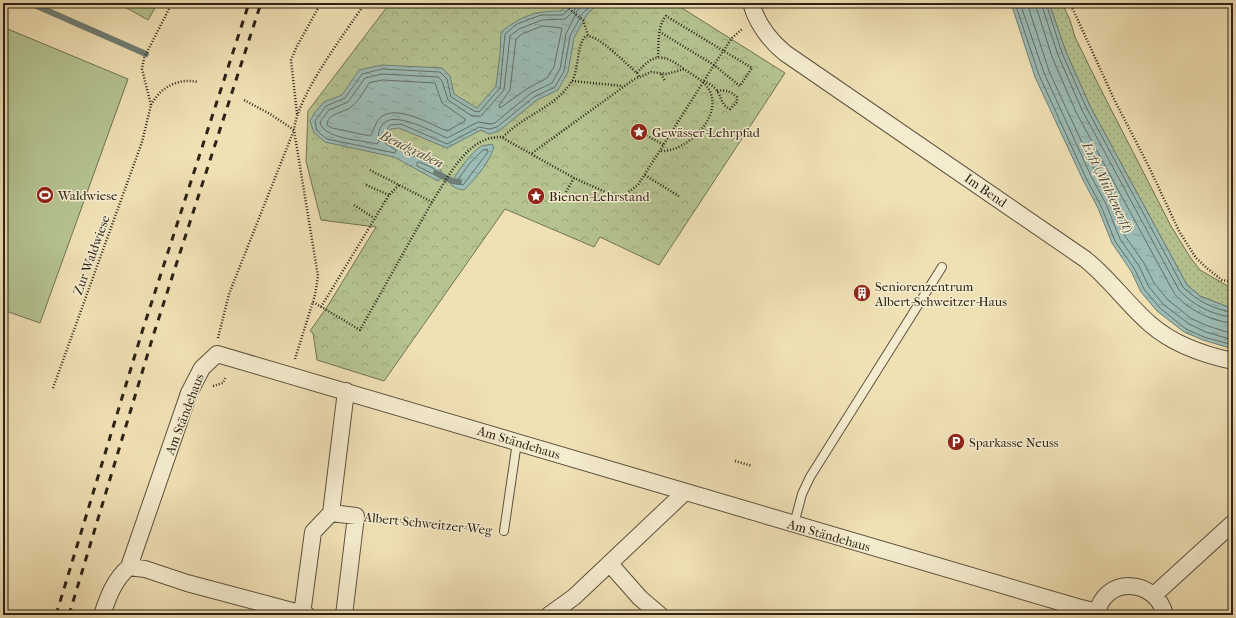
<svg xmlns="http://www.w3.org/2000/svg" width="1236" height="618" font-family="'IM FELL French Canon',serif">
  <defs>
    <pattern id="grass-dots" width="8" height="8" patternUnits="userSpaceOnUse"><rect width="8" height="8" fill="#b5c491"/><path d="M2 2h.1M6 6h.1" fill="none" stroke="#9ca87c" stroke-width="1.8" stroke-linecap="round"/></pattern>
    <pattern id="park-crowns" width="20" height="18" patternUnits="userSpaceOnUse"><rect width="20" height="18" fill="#b5c491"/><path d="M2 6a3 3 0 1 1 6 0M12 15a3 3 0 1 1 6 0" fill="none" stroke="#9ca87c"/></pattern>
    <pattern id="water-ripples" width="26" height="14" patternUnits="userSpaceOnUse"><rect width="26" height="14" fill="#9cbcb6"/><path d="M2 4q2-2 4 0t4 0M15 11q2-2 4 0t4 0" fill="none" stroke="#87a19c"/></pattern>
  </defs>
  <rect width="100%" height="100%" fill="#f0e1b5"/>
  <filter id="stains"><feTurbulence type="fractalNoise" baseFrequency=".005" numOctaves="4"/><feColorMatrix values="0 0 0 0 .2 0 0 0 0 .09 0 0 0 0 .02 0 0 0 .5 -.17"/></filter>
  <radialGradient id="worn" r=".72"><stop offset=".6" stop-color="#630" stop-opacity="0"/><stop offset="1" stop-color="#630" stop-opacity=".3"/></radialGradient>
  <path fill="url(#grass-dots)" stroke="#707354" d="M1049 3H1062L1070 20 1075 37 1098 84 1171 226 1190 257 1200 270 1233 289V309L1200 296 1187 285 1090 106 1066 52Z"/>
  <path fill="url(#park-crowns)" stroke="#707354" d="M390 3H674L785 73 659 265 600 237 594 247 505 209 384 381 317 360 313 333 310 331 327 307 376 227 321 220 306 161 308 111Z"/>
  <path fill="#b5c491" stroke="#707354" d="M118 3H158L148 20Z
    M3 27 128 79 40 323 3 310Z"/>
  <path fill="url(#water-ripples)" stroke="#6f7e76" d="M568 3H598L586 16 574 38 568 72 558 90 537 100 499 131 489 134 481 130 447 148 399 128 391 129 387 134 389 140C397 145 405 151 414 156 425 162 441 162 443 177L438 181 394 157 325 142 314 133 310 121 315 112 324 102 342 95 359 70 382 65 442 68 450 76 454 94 477 108 496 86 500 54 501 32C521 16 535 11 561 11Z
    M1011 3H1049L1066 52 1090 106 1187 285 1200 296 1233 309V349L1203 340 1184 332 1157 311 1141 292 1131 271 1112 243 1098 208 1083 180 1035 77Z
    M492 144 494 147C490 162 475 179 464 190L458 189 451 185C454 175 473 150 482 146 485 145 489 145 492 144Z"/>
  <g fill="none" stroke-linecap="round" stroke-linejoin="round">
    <path stroke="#646f66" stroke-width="1" d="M571 3 570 7 563 15H541L517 24 505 34 500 88 479 112 474 111 451 97 447 79 440 72 382 69 362 74 345 98 326 106 315 121 317 131 327 139 395 153 396 150 385 143 383 135 390 125 401 124 447 144 479 127 489 129 497 127 534 97 555 87 564 71 570 36 582 14 593 3
      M576 3 575 10 565 19 542 20 519 29 510 36 504 90 481 116H472L448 100 442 81 438 77 382 74 365 78 348 102 329 110 320 122C323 139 362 140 377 144L379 142C378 134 378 131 383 124 394 110 433 132 447 138L478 122 490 124 495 123 531 93 552 83 560 69 566 34 577 11 586 3
      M1015 3 1039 75 1086 178 1101 206 1115 241 1134 268 1144 289 1160 308 1186 329 1204 337 1233 345
      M1020 3 1044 73 1091 176 1106 204 1120 239 1139 266 1149 287 1164 305 1189 324 1206 332 1233 340
      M1027 3 1049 71 1096 173 1111 201 1125 236 1144 263 1154 283 1168 300 1192 319 1208 326 1233 334
      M1035 3 1052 57 1076 112 1174 293C1186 309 1213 322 1233 323
      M1041 3 1058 55 1082 110 1179 290C1191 304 1214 316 1233 317
      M1046 3 1062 53 1086 107 1183 287C1196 300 1214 310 1233 312
      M543 26 562 28 554 67 547 78 528 88 500 108 499 105 510 90 516 39 522 34Z
      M383 80 435 83 442 103 465 119V121L447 131C432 125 397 104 381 117 375 122 374 131 370 136L332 128 327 125C327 113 344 113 351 107 359 101 364 91 369 83Z
      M483 150 487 149 488 152 463 185 457 184 456 182 470 163Z
      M419 162 431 167 437 171V174L435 175 417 166V163Z"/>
    <path stroke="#6f7e76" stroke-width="6" d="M30 3 146 54
      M436 173 452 181 459 182"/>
    <defs>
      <path id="service" d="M794 524 802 494 810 477 942 267
        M504 531 517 442"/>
      <path id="minor" d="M751 3C757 24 768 39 785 53L1085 259C1109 278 1127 304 1150 324 1173 344 1204 355 1233 361
        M610 564 640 598 660 615
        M129 567 145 569 187 583 307 615
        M1154 595 1233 523
        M302 614 313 532 331 513
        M102 615C108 597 114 580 129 567L189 393 202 368 217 354C504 437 790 524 1077 607L1098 612
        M344 615 356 516 331 513 346 391
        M549 615 574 597 684 493
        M1097 615C1102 576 1156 577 1165 615"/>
    </defs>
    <use href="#service" stroke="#5d523e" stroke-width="10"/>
    <use href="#minor" stroke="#5d523e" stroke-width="18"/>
    <path stroke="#2c2217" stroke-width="2.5" stroke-dasharray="1 2" stroke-linecap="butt" d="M562 3 583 20 588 35
      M1070 3 1114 99 1149 167 1179 231 1196 258 1208 269 1222 280 1233 282
      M658 57C659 44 657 26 666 16L752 68 740 86 714 65 660 32
      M637 73C654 52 664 54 684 69
      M661 74 665 81
      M572 81 623 86
      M704 81C708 83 714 86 717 91 722 98 721 105 730 109L737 102V97C731 92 726 89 717 91
      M151 105C161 87 177 78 198 82
      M297 114 291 60 297 46 321 3
      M644 134 664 145
      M503 137C524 115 555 108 572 81 579 70 577 42 586 36 598 34 627 65 637 73L639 77
      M532 153 633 80 651 72 667 74 684 69C691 74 703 80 708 88 726 115 686 153 660 151
      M370 170 432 202C448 178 467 136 501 137L574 178 612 195H624L638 185 714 65 732 38 742 29
      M645 175 680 197
      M366 185 389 195
      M566 192 574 178
      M354 205 374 218
      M313 302 360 330 432 202
      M321 307 389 195 399 185
      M218 338 229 294 294 130 270 114 244 100
      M295 359 315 295 318 276 294 130C298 94 344 35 365 3
      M213 386 223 383 226 376
      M53 388 142 142 151 105 142 69 144 58 172 3
      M735 461 752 466
      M373 518 491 530"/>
    <use href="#service" stroke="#f5eccf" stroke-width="8"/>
    <use href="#minor" stroke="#f5eccf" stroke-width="16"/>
    <path stroke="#2c2217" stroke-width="3" stroke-dasharray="7 7" stroke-linecap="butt" d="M56 615 142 332 249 3
      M69 615 154 333 261 3"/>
  </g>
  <defs>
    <symbol id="sight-disc" viewBox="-11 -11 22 22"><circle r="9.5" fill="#8f2418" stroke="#f5eccf"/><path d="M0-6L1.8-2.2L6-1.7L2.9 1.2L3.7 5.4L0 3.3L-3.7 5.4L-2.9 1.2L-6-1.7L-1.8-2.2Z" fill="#fff"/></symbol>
    <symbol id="stadium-disc" viewBox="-11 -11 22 22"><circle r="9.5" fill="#8f2418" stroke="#f5eccf"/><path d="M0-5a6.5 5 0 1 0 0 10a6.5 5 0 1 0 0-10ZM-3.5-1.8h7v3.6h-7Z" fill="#fff"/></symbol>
    <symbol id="building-disc" viewBox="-11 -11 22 22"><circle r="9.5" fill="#8f2418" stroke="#f5eccf"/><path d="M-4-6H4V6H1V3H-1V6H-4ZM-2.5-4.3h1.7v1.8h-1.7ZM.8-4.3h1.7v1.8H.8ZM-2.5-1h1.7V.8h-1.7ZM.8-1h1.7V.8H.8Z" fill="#fff"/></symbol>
    <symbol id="parking-disc" viewBox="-11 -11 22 22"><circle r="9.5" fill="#8f2418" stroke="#f5eccf"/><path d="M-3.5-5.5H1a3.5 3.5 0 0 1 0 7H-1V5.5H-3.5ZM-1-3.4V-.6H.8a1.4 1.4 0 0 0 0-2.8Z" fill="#fff"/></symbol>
  </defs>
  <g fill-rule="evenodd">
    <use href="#sight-disc" x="629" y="122" width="20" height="20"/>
    <use href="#stadium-disc" x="35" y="185" width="20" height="20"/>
    <use href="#sight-disc" x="526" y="186" width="20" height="20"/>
    <use href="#building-disc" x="852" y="283" width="20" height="20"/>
    <use href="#parking-disc" x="946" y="432" width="20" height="20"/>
  </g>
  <g text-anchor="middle" stroke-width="3" stroke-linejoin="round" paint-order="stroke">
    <g font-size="13" fill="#2c2217" stroke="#f5eccf" text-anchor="start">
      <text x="652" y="137">Gewässer-Lehrpfad</text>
      <text x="58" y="200">Waldwiese</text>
      <text x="549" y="201">Bienen-Lehrstand</text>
      <text x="875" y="291">Seniorenzentrum<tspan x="875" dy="15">Albert-Schweitzer-Haus</tspan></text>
      <text x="969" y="447">Sparkasse Neuss</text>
    </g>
    <g font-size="13" fill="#2c2217" stroke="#f5eccf">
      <text transform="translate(986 190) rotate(35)" y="5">Im Bend</text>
      <text transform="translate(91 255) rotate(-70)" y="5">Zur Waldwiese</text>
      <text transform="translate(184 414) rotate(-69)" y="5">Am Ständehaus</text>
      <text transform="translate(519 442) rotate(17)" y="5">Am Ständehaus</text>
      <text transform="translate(428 523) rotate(6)" y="5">Albert-Schweitzer-Weg</text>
      <text transform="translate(829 535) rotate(16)" y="5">Am Ständehaus</text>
    </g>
    <g font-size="14" font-style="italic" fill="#4e5047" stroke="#f5eccf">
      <text transform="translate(412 149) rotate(26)" y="5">Bendgraben</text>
      <text transform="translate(1108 187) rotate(64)" y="5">Erft (Mühlenerft)</text>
    </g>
  </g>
  <rect width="1236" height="618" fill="none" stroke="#f0e1b5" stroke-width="16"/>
  <rect x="4" y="4" width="1228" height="610" fill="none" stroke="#2c2217" stroke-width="2"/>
  <rect x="8" y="8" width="1220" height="602" fill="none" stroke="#2c2217"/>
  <rect width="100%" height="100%" filter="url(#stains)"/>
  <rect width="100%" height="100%" fill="url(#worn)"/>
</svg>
